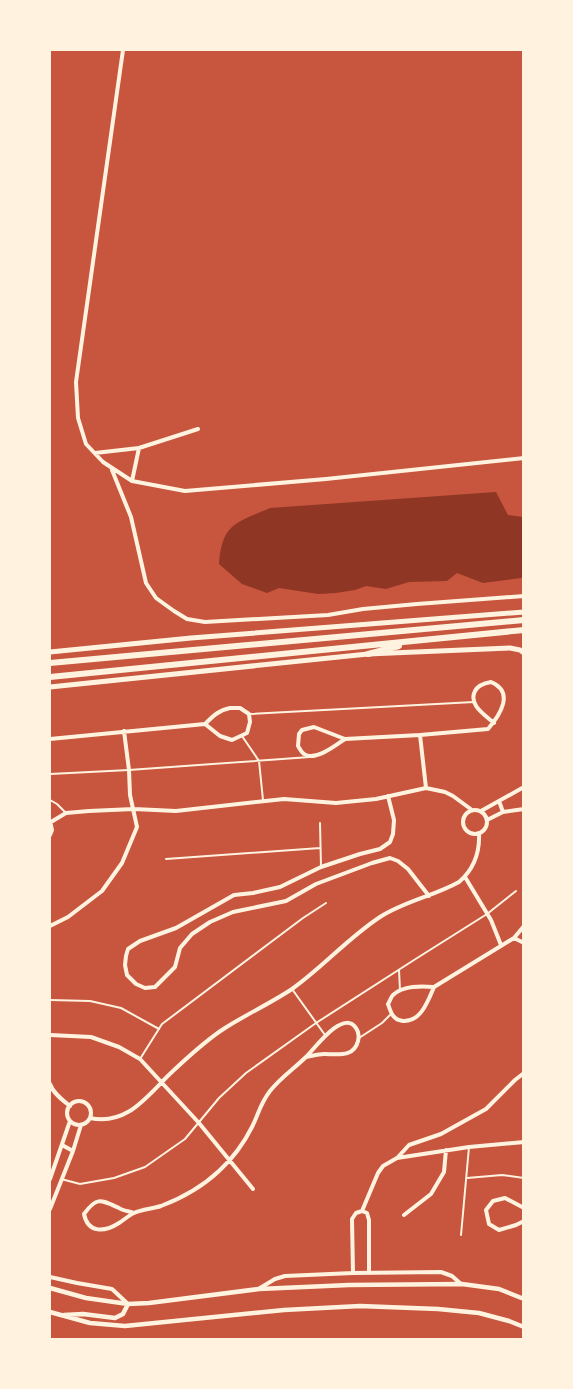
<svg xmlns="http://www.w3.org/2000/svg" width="573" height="1389" font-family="'Source Sans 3',sans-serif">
  <rect width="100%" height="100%" fill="#c8553d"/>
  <path fill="#8f3625" d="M496 492 508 515 523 517 524 576 521 578 483 583 457 573 447 581 409 582 386 589 366 586 355 590 336 593 318 594 279 588 267 593 242 584 219 564C222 523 236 523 270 508Z"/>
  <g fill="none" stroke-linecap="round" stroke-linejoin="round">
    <path stroke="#fff3e0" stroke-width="2" d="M249 714 474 702
      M242 736 259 761 263 800
      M50 774 129 770 310 757
      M50 800 57 804 66 813
      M320 823 321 867
      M166 859 320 848
      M399 970 400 990
      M292 989 325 1035
      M50 1000 90 1001 121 1008 159 1029
      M359 1038 382 1023 390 1015
      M140 1059 162 1024 303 918 326 903
      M467 1178 502 1175 524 1178
      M61 1179 80 1184 114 1178 145 1167 185 1139 219 1098 246 1073 316 1023 414 960 487 914 516 891
      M461 1235 469 1147"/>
    <path stroke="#fff3e0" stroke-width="4" d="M123 50 76 382 78 418 86 444 103 462 132 481 185 491 326 479 524 458
      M95 453 139 448 198 429
      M112 470 131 517 146 583 156 598 174 611 187 619 205 622 328 615 363 609 417 604 524 596
      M132 481 139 448
      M230 708H240L249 714 250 722 247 733 232 740 220 736 205 724C213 716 219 710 230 708Z
      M420 735 426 788
      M50 739 205 724
      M345 739C336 745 315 762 304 754 301 752 300 749 298 746L299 734 302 730 314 727 345 739 420 735 488 729C500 715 515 692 491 682 485 683 478 685 475 691 468 705 485 715 494 723
      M388 796 394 820 393 834 390 842 380 849 360 854 321 867 280 887 253 893 234 895 176 928 140 941 128 949 126 956 125 965 127 975 136 984 145 988 155 987 175 967 180 948 192 934 210 922 233 912 286 901 316 884 372 863 390 858 398 861 408 869 429 896
      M499 801 503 812
      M463 822a12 12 0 1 1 24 0a12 12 0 1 1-24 0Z
      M481 811 524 787
      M487 820 503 812 524 809
      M51 822 66 813 89 811 134 809 176 811 284 799 336 803 376 799 426 788 445 792 453 796 472 810
      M50 835 52 830 50 821
      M465 877 491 920 501 945
      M50 926 68 917 102 891 122 863 137 827 130 795 129 770 124 731
      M514 938 524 943
      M434 987C428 1001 421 1022 403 1021 393 1020 391 1013 388 1004 389 1003 392 995 393 995 403 985 422 986 434 987L514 938 524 926
      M50 1035 91 1037 119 1047 140 1059 199 1123 253 1189
      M50 1084C53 1093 62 1100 70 1106
      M67 1113a12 12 0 1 1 24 0a12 12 0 1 1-24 0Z
      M90 1118C129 1126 148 1094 173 1071 189 1056 206 1040 225 1028 247 1014 271 1003 292 989 323 967 348 938 380 917 405 901 434 896 459 882 474 869 480 853 479 833
      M62 1145 73 1151
      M398 1157 409 1145 441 1134 486 1109 515 1080 524 1073
      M50 1179 70 1121
      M524 1208 505 1198 493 1201 486 1210 489 1224 499 1230 516 1225 524 1221
      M50 1209 73 1151 81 1125
      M362 1211 367 1213 369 1220V1273
      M134 1213C129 1211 123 1211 119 1208 101 1200 97 1196 84 1214 88 1234 105 1232 119 1223 124 1220 129 1215 134 1213 142 1209 152 1209 161 1206 182 1198 203 1186 219 1171 232 1159 244 1143 252 1127 259 1113 260 1104 270 1091 281 1077 295 1068 307 1056 315 1048 343 1009 356 1028 359 1032 359 1037 358 1041 354 1058 337 1054 324 1054 318 1054 312 1056 306 1057
      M404 1215 431 1194 444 1172 446 1150
      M353 1273 352 1219 356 1213 362 1211 378 1173 383 1166 397 1158 469 1147 524 1142
      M50 1277 77 1283 112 1289 128 1304
      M260 1288 275 1279 285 1276 353 1273 441 1272 452 1276 461 1284"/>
    <path stroke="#fff3e0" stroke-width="4.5" d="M50 1288 86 1298 128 1304 149 1303 259 1289 349 1285 462 1284 499 1289 524 1299
      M50 1312 90 1323 125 1326 284 1310 360 1306 438 1309 479 1313 509 1321 524 1327
      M64 1315 83 1314 115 1318 123 1314 128 1304"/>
    <path stroke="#fff3e0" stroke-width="5" d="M50 652 191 638 524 612
      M50 687 368 654 510 648 520 650 524 653"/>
    <path stroke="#fff3e0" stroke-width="6" d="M368 654 399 646
      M50 663 524 620
      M50 677 524 630"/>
  </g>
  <rect width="573" height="1389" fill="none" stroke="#fff3e0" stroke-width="102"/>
</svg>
